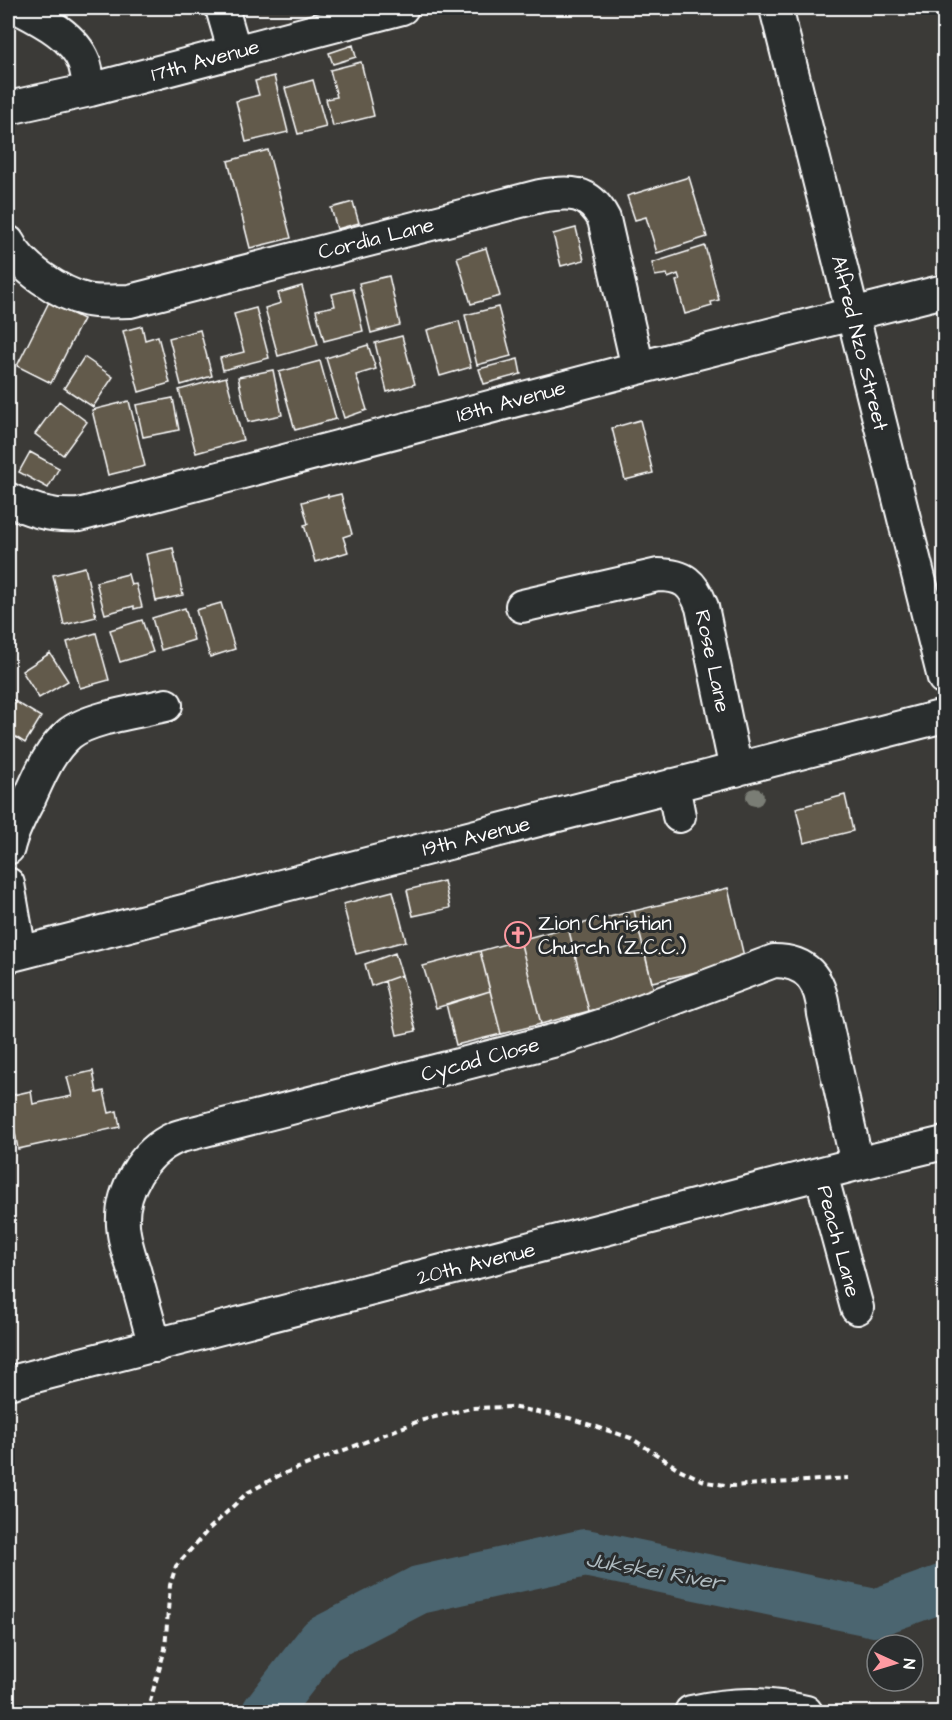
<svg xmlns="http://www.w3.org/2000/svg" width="952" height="1720" font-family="'Architects Daughter',sans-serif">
  <rect width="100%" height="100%" fill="#3b3a37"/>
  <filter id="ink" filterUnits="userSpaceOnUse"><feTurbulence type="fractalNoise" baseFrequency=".0167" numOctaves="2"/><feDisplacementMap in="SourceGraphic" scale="12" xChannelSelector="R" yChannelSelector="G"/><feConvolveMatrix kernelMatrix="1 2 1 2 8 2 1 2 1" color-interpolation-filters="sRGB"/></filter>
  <g filter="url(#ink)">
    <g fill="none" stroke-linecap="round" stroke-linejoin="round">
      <path stroke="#4b6570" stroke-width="48" d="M266 1712 322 1640 419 1590 585 1553 875 1613 944 1588"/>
    </g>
    <path fill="#625a4b" stroke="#fff" stroke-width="1.5" d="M353 45 356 57 333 64 329 53Z
      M361 62 374 116 333 126 326 99 337 97 330 70Z
      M274 76 288 132 246 142 236 101 259 95 255 81Z
      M313 80 326 127 298 134 285 88Z
      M268 150 291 238 250 248 228 161Z
      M689 177 707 237 657 253 646 217 635 220 627 196Z
      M353 202 359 223 337 229 331 208Z
      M576 228 584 260 561 266 553 234Z
      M705 246 719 300 711 302 712 306 685 314 676 281 680 280 678 274 668 278 667 274 655 276 652 263Z
      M486 248 500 296 471 304 457 257Z
      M389 276 400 325 371 333 359 283Z
      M302 286 318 345 278 356 265 308 281 303 278 293Z
      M353 289 363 331 324 341 316 310 335 306 332 294Z
      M49 302 83 319 51 383 17 366Z
      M498 307 511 356 477 365 465 315Z
      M256 308 269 358 223 370 220 358 244 352 234 314Z
      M459 321 471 367 440 376 427 330Z
      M142 326 145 340 158 336 170 383 139 392 123 331Z
      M200 330 212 376 181 385 169 338Z
      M402 336 415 384 387 392 375 343Z
      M368 345 376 369 356 375 367 410 344 418 326 358Z
      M84 357 113 377 93 407 64 388Z
      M518 359 521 374 484 384 479 369Z
      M320 361 336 419 295 430 279 372Z
      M273 370 282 415 248 422 238 377Z
      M226 377 243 440 196 453 179 390Z
      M173 398 179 430 143 437 136 405Z
      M59 401 87 422 63 455 35 434Z
      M129 401 145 466 108 475 92 410Z
      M640 420 653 473 625 480 612 428Z
      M30 452 59 468 48 488 19 472Z
      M341 494 352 534 343 537 348 552 315 562 304 525 308 524 302 502 328 495V497Z
      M173 548 183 595 156 601 146 554Z
      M85 567 96 617 64 625 53 575Z
      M128 574 131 585 136 584 142 607 134 609V606L105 614 96 582Z
      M221 603 235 649 210 657 196 610Z
      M185 608 194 640 161 650 152 618Z
      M142 620 153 652 120 662 110 630Z
      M96 633 109 680 80 688 67 642Z
      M50 653 68 681 39 698 22 671Z
      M8 697 41 717 25 743 8 732Z
      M845 795 853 831 804 843 796 808Z
      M444 881 450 908 413 916 407 890Z
      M728 888 745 961 652 982 634 911Z
      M393 891 406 941 356 954 343 904Z
      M634 911 655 995 589 1011 568 927Z
      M568 927 589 1011 541 1024 520 940Z
      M520 940 541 1024 501 1034 480 951Z
      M480 951 490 991 436 1008 423 966Z
      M395 953 402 975 371 986 365 964Z
      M402 975 416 1031 397 1035 385 981Z
      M490 991 501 1034 456 1045 446 1004Z
      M93 1071 97 1093 104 1091 109 1113 117 1111 120 1127 18 1149 8 1096 31 1091 33 1104 72 1096 67 1077Z"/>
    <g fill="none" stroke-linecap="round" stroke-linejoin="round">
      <defs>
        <path id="minor" d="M19 8C42 20 74 36 84 62 87 71 88 81 90 90
          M222 8 235 53
          M776 8 944 678
          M8 108 90 90 402 8
          M8 242C20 267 60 294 87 300 101 303 116 301 130 301L540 196C569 191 589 190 604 219L638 368
          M8 499C30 511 53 517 79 515L638 368 944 291
          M522 606 658 575C684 575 693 583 702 607L736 770
          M673 785 679 816
          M8 848C12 830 22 813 30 797 40 775 50 750 69 734 88 718 140 711 166 705
          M8 884 20 953
          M8 956 944 716
          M821 1174 857 1308
          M155 1346C148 1321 141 1295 134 1270 129 1255 124 1240 123 1225 121 1191 143 1152 175 1138 182 1135 190 1134 197 1132L560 1039 603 1025 774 961C809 961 821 982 824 1014L857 1164
          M8 1383 857 1164 944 1143
          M691 1712C730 1703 768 1702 806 1712"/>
      </defs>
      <use href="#minor" stroke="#fff" stroke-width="36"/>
      <path stroke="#fff" stroke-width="4" stroke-dasharray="6 4.5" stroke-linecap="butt" d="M147 1712 165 1649 170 1585 176 1566 209 1529 247 1493 280 1475 419 1421 471 1408 511 1407 569 1418 631 1438 679 1469 706 1482 731 1486 849 1478"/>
      <use href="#minor" stroke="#2a2d2e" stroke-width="32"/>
    </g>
    <circle fill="#7a7d75" cx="755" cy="797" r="9"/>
  </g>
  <defs>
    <symbol id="church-ring" viewBox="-11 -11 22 22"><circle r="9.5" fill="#2a2d2e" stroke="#ff9aa2" stroke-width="1.5"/><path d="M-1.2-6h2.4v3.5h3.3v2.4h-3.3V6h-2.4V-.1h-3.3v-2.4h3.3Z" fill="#ff9aa2"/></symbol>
  </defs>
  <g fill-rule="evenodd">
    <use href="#church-ring" x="503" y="920" width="30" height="30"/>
  </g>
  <g text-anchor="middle" stroke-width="6" stroke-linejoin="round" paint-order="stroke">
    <g font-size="21" fill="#fff" stroke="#2a2d2e">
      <text transform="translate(205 60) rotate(-15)" y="7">17th Avenue</text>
      <text transform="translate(376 238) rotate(-14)" y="7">Cordia Lane</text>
      <text transform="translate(860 343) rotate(76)" y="7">Alfred Nzo Street</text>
      <text transform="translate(511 401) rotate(-15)" y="7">18th Avenue</text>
      <text transform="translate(713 661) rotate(78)" y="7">Rose Lane</text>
      <text transform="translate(476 836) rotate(-14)" y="7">19th Avenue</text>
      <text transform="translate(480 1059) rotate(-15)" y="7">Cycad Close</text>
      <text transform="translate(839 1241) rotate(75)" y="7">Peach Lane</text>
      <text transform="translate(476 1263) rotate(-14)" y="7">20th Avenue</text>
    </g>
    <g font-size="21" fill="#fff" stroke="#2a2d2e" text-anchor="start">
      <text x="538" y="930">Zion Christian<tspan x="538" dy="24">Church (Z.C.C.)</tspan></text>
    </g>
    <g font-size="22" font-style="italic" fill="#aebabf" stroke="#2a2d2e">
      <text transform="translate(655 1570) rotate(10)" y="8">Jukskei River</text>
    </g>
  </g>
  <rect width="952" height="1720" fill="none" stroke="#2a2d2e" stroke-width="30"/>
  <rect x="15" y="15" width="922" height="1690" fill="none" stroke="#fff" stroke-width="2" filter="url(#ink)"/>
  <g transform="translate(895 1663) rotate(94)"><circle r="28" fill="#2a2d2e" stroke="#7f8182" stroke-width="1.5"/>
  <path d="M0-4.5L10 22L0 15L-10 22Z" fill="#ff9aa2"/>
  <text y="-9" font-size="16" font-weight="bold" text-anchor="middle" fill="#ffffff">N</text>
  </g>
</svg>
